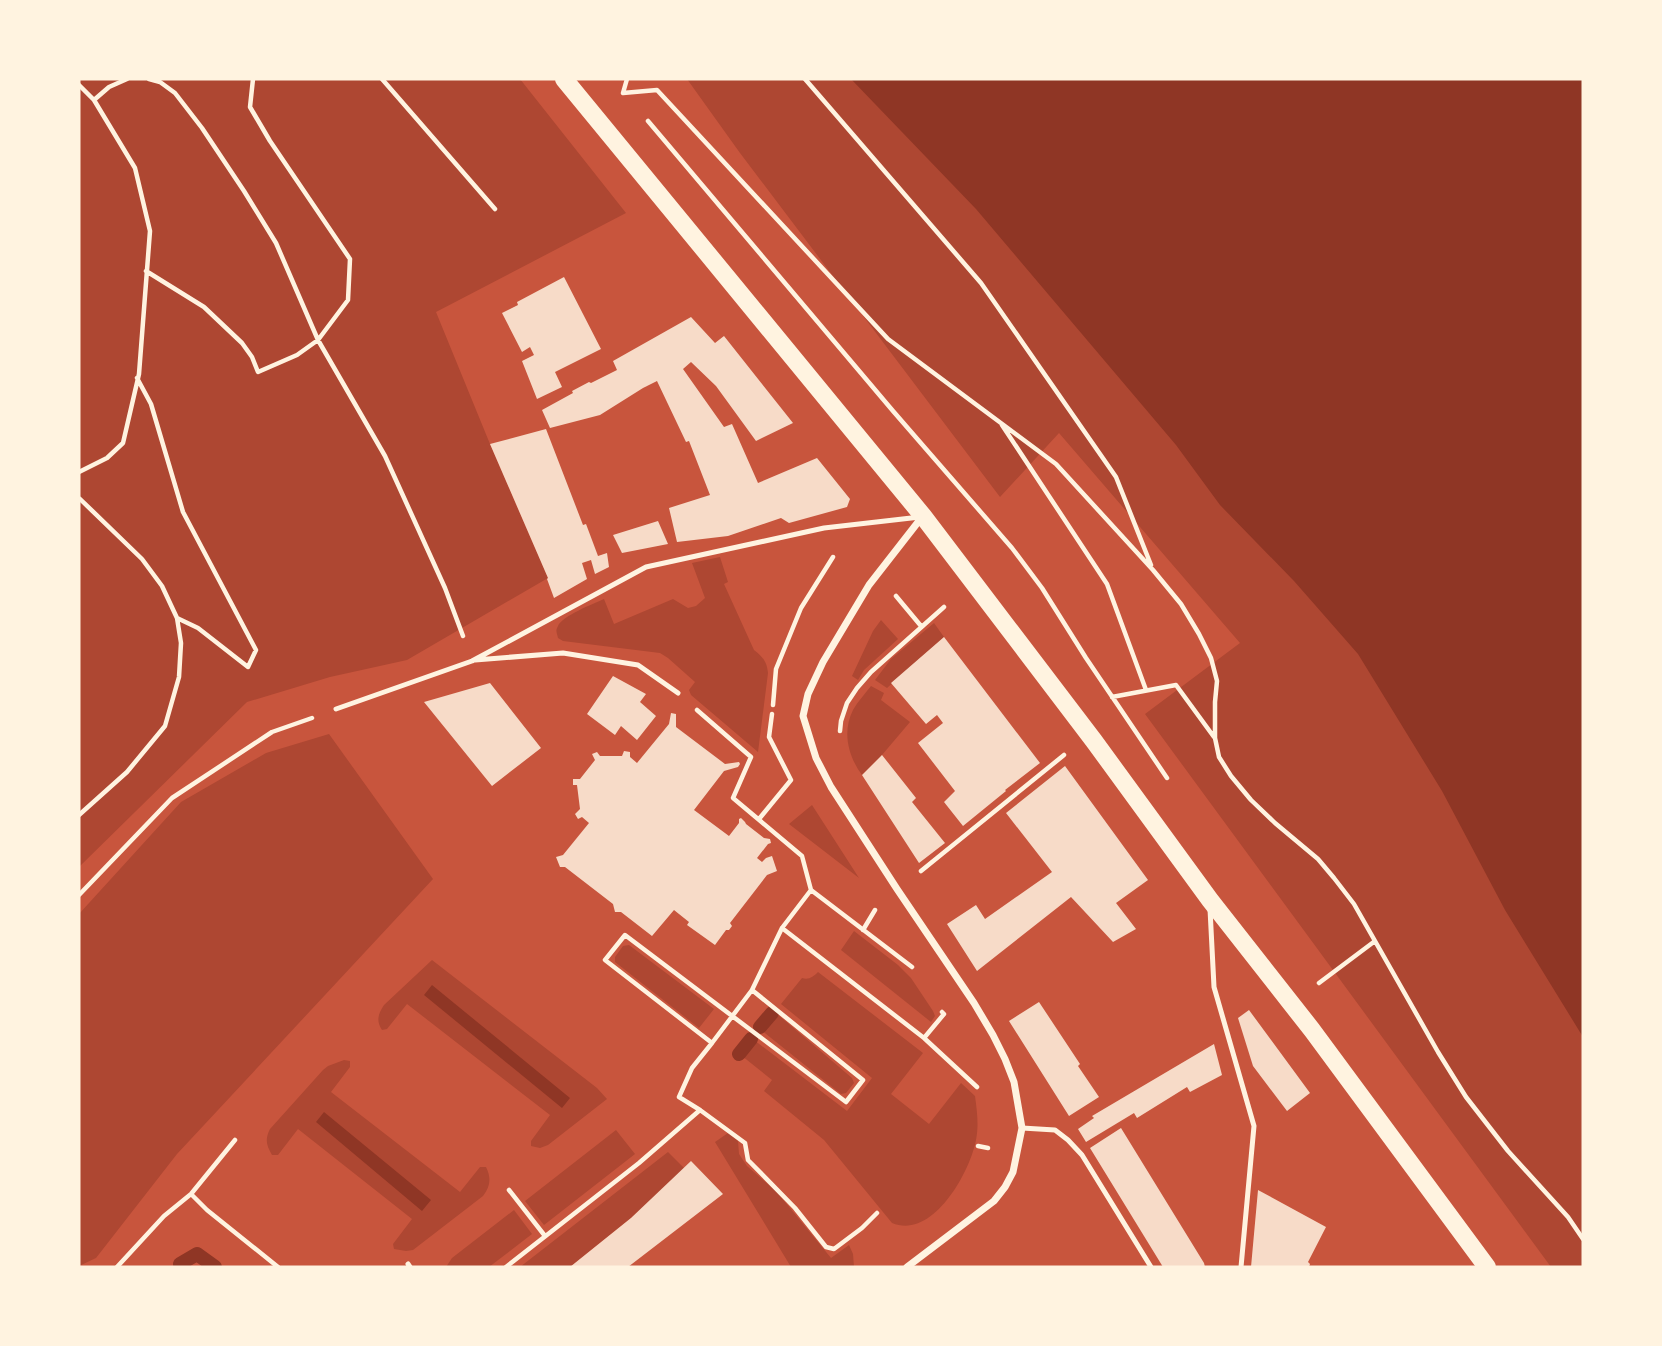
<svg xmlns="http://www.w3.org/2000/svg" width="1662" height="1346" font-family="'Alegreya Sans',sans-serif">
  <rect width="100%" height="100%" fill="#c8553d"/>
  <path fill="#ae4732" d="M79 79H520L626 213 436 312 490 444 548 578 407 660 330 677 247 702 79 867Z
    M687 79H1583V1267H1551L1145 714 1240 643 1059 433 1000 497 740 153Z
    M720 557 728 582 724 584 754 650C763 657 767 662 768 673L758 752 691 695 689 690 695 682 668 658 660 653 563 641 558 638C557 633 555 631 558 626 562 616 593 604 604 599L614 624 673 599 688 608 696 606 705 598 692 563Z
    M881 620 898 639 864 670 858 680 852 676 873 631Z
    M934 623 944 637 887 688 875 680 891 659Z
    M871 686 884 693 881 700 910 722 882 755 862 775C848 756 842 732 853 710 858 701 865 694 871 686Z
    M329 734 433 879 177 1154 96 1258 79 1266V914L181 802 266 753Z
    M812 805 859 878 789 824Z
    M854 931 898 965 911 978 933 1011 935 1016 931 1022 841 950Z
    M629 945 714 1009 699 1028 615 962V957L623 946Z
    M432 960 597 1088 607 1099 548 1145 540 1148 531 1146V1141L550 1115 407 1004 387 1029 382 1030C376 1021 378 1014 384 1005Z
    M818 972 923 1053 891 1094 929 1124 961 1083 975 1096C977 1111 979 1125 976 1140 970 1172 933 1240 892 1223L824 1140 764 1091 772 1080 742 1056 754 1040 847 1111 872 1078 781 1004 802 978C809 980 813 977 818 972Z
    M776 1013 852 1078 854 1083 846 1093 841 1094 761 1030Z
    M344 1060 350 1061V1067L331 1092 460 1192 480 1167H486C491 1177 491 1186 483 1196L413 1250 406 1251 394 1249 393 1244 412 1219 298 1129 278 1155H272C266 1145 265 1139 270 1129L323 1070 328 1066Z
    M616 1130 635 1154 544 1225 525 1201Z
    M728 1133 738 1141 739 1154 747 1166 776 1191 831 1258 849 1245 853 1254 854 1267H791L715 1142Z
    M668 1152 686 1170 631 1218 570 1267H520Z
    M514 1210 532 1234 489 1267H446L452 1258Z"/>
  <path fill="#8f3625" d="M851 79H1583V1037L1505 910 1442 791 1358 654 1294 581 1220 505 1176 445 976 209Z
    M432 985 570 1098 562 1108 424 995Z
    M324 1112 431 1200 422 1211 316 1122Z"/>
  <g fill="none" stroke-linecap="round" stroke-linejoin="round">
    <path stroke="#8f3625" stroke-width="14" d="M760 1027 772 1013
      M739 1054 751 1039
      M180 1264 197 1254 215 1267"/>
  </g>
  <path fill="#f7dbc8" d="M564 277 601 349 555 372 562 387 537 399 522 361 534 355 530 347 522 352 502 313 518 305 517 302Z
    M691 317 715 343 724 336 793 423 756 441 716 386 691 362 683 369 724 427 732 424 758 483 817 458 850 499 847 507 789 523 781 518 728 536 677 542 669 508 710 495 689 441 686 442 657 381 643 388 600 415 550 428 542 410 573 393 572 391 589 382 591 383 617 370 613 361Z
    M546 429 583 525 586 524 598 556 607 553 609 567 595 574 591 560 582 563 587 579 554 598 547 579 548 578 490 444Z
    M658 521 668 544 622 553 613 535Z
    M944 637 1040 763 1005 790 1006 791 963 826 944 802 955 791 918 743 943 723 937 715 926 724 891 683Z
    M613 676 646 694 640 702 656 716 637 740 621 726 615 735 587 714Z
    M490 683 541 748 492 786 424 702Z
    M671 713 676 714V727L725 764 739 762 740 764 738 767 724 771 694 810 729 836 739 823V819L741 818 745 822 746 824 764 838 770 839 771 843 768 844 757 858 762 862 766 858 772 856 777 871 767 875 730 923 732 926 729 930H726L715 945 687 925 689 922 674 910 652 936 621 912H615L613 904 565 867H560L556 857 563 855 589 823 582 817 578 819 575 814 580 809 577 785H573V779H580L595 760 592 754 597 752 600 756H622L624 751 630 752V757L637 763 669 724Z
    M882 755 916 798 912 802 945 843 919 863 862 775Z
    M1065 766 1148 880 1116 903 1136 929 1113 942 1071 897 977 971 947 924 976 905 985 919 1052 872 1006 813Z
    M1039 1002 1080 1064 1078 1066 1099 1097 1069 1116 1009 1021Z
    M1249 1010 1310 1093 1287 1111 1253 1066 1238 1018Z
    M1214 1044 1222 1075 1190 1092 1187 1087 1137 1118 1134 1113 1086 1142 1078 1129 1094 1118 1092 1116Z
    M1121 1128 1204 1263 1205 1267H1163L1090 1148Z
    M691 1161 723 1194 628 1267H570L631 1218Z
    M1258 1190 1326 1227 1308 1262 1310 1264 1309 1267H1251Z"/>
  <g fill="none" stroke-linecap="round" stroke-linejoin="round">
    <path stroke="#fff3e0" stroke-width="4.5" d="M149 79 160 82 175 93 202 128 244 191 276 243 318 340 385 456 445 588 463 636
      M382 79 495 209
      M627 79 623 93 657 90 888 339 1056 464 1153 570 1181 604 1199 634 1211 658 1217 681 1215 702V738L1219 757 1231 776 1251 800 1275 823 1318 859 1334 878 1354 904 1438 1052 1466 1097 1508 1151 1568 1217 1583 1239
      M805 79 981 283 1116 477 1151 565
      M79 85 94 100 135 168 150 231 139 374 123 443 107 458 79 472
      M94 100 109 87 127 79
      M648 121 893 411 1012 548 1042 588 1086 658 1167 778
      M146 271 204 307 242 343 252 357 258 372 297 355 318 340 348 300 350 259 270 141 250 107 253 79
      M137 378 151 404 183 512 256 650 248 667 198 628 177 618
      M1002 425 1107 584 1146 690
      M896 596 921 626
      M1112 697 1176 685 1214 737
      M773 705 776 669 801 608 833 557
      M697 710 751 757 733 798 802 856 811 890 782 928 752 990 712 1043
      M840 731 841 721 847 703 857 688 871 672 944 607
      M79 815 127 772 165 726 179 677 181 643 177 618 162 586 142 559 80 499
      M759 819 791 780 769 737 772 714
      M921 871 1064 755
      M811 890 912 967
      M79 895 172 798 272 732 312 718
      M782 928 924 1038 977 1087
      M863 930 875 910
      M1319 983 1375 941
      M924 1038 944 1014 942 1012
      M700 1110 679 1097 692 1068 712 1043 605 960 625 935 846 1102 863 1080 752 990
      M978 1146 988 1148
      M509 1190 545 1236
      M191 1194 207 1210 278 1267
      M117 1267 164 1216 191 1194 235 1140
      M506 1267 639 1163 700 1110 745 1143 748 1160 795 1208 826 1247 834 1249 862 1228 877 1213"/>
    <path stroke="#fff3e0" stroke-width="5" d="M475 660 563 653 638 665 678 693
      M336 709 472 661 646 567 824 528 920 517
      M1210 909 1214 987 1254 1126 1241 1267
      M1022 1128 1055 1130 1068 1140 1082 1155 1151 1267
      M408 1264 410 1267"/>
    <path stroke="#fff3e0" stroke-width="7" d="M907 1267 994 1201 1005 1187 1013 1172 1022 1128 1014 1082 1005 1059 993 1035 974 1003 897 889 831 787 816 758 803 716 808 694 823 662 869 585 922 517"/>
    <path stroke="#fff3e0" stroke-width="18" d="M564 79 923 516 1094 741 1210 900 1312 1030 1487 1267"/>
  </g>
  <rect width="1662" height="1346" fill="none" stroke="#fff3e0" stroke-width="161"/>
</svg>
